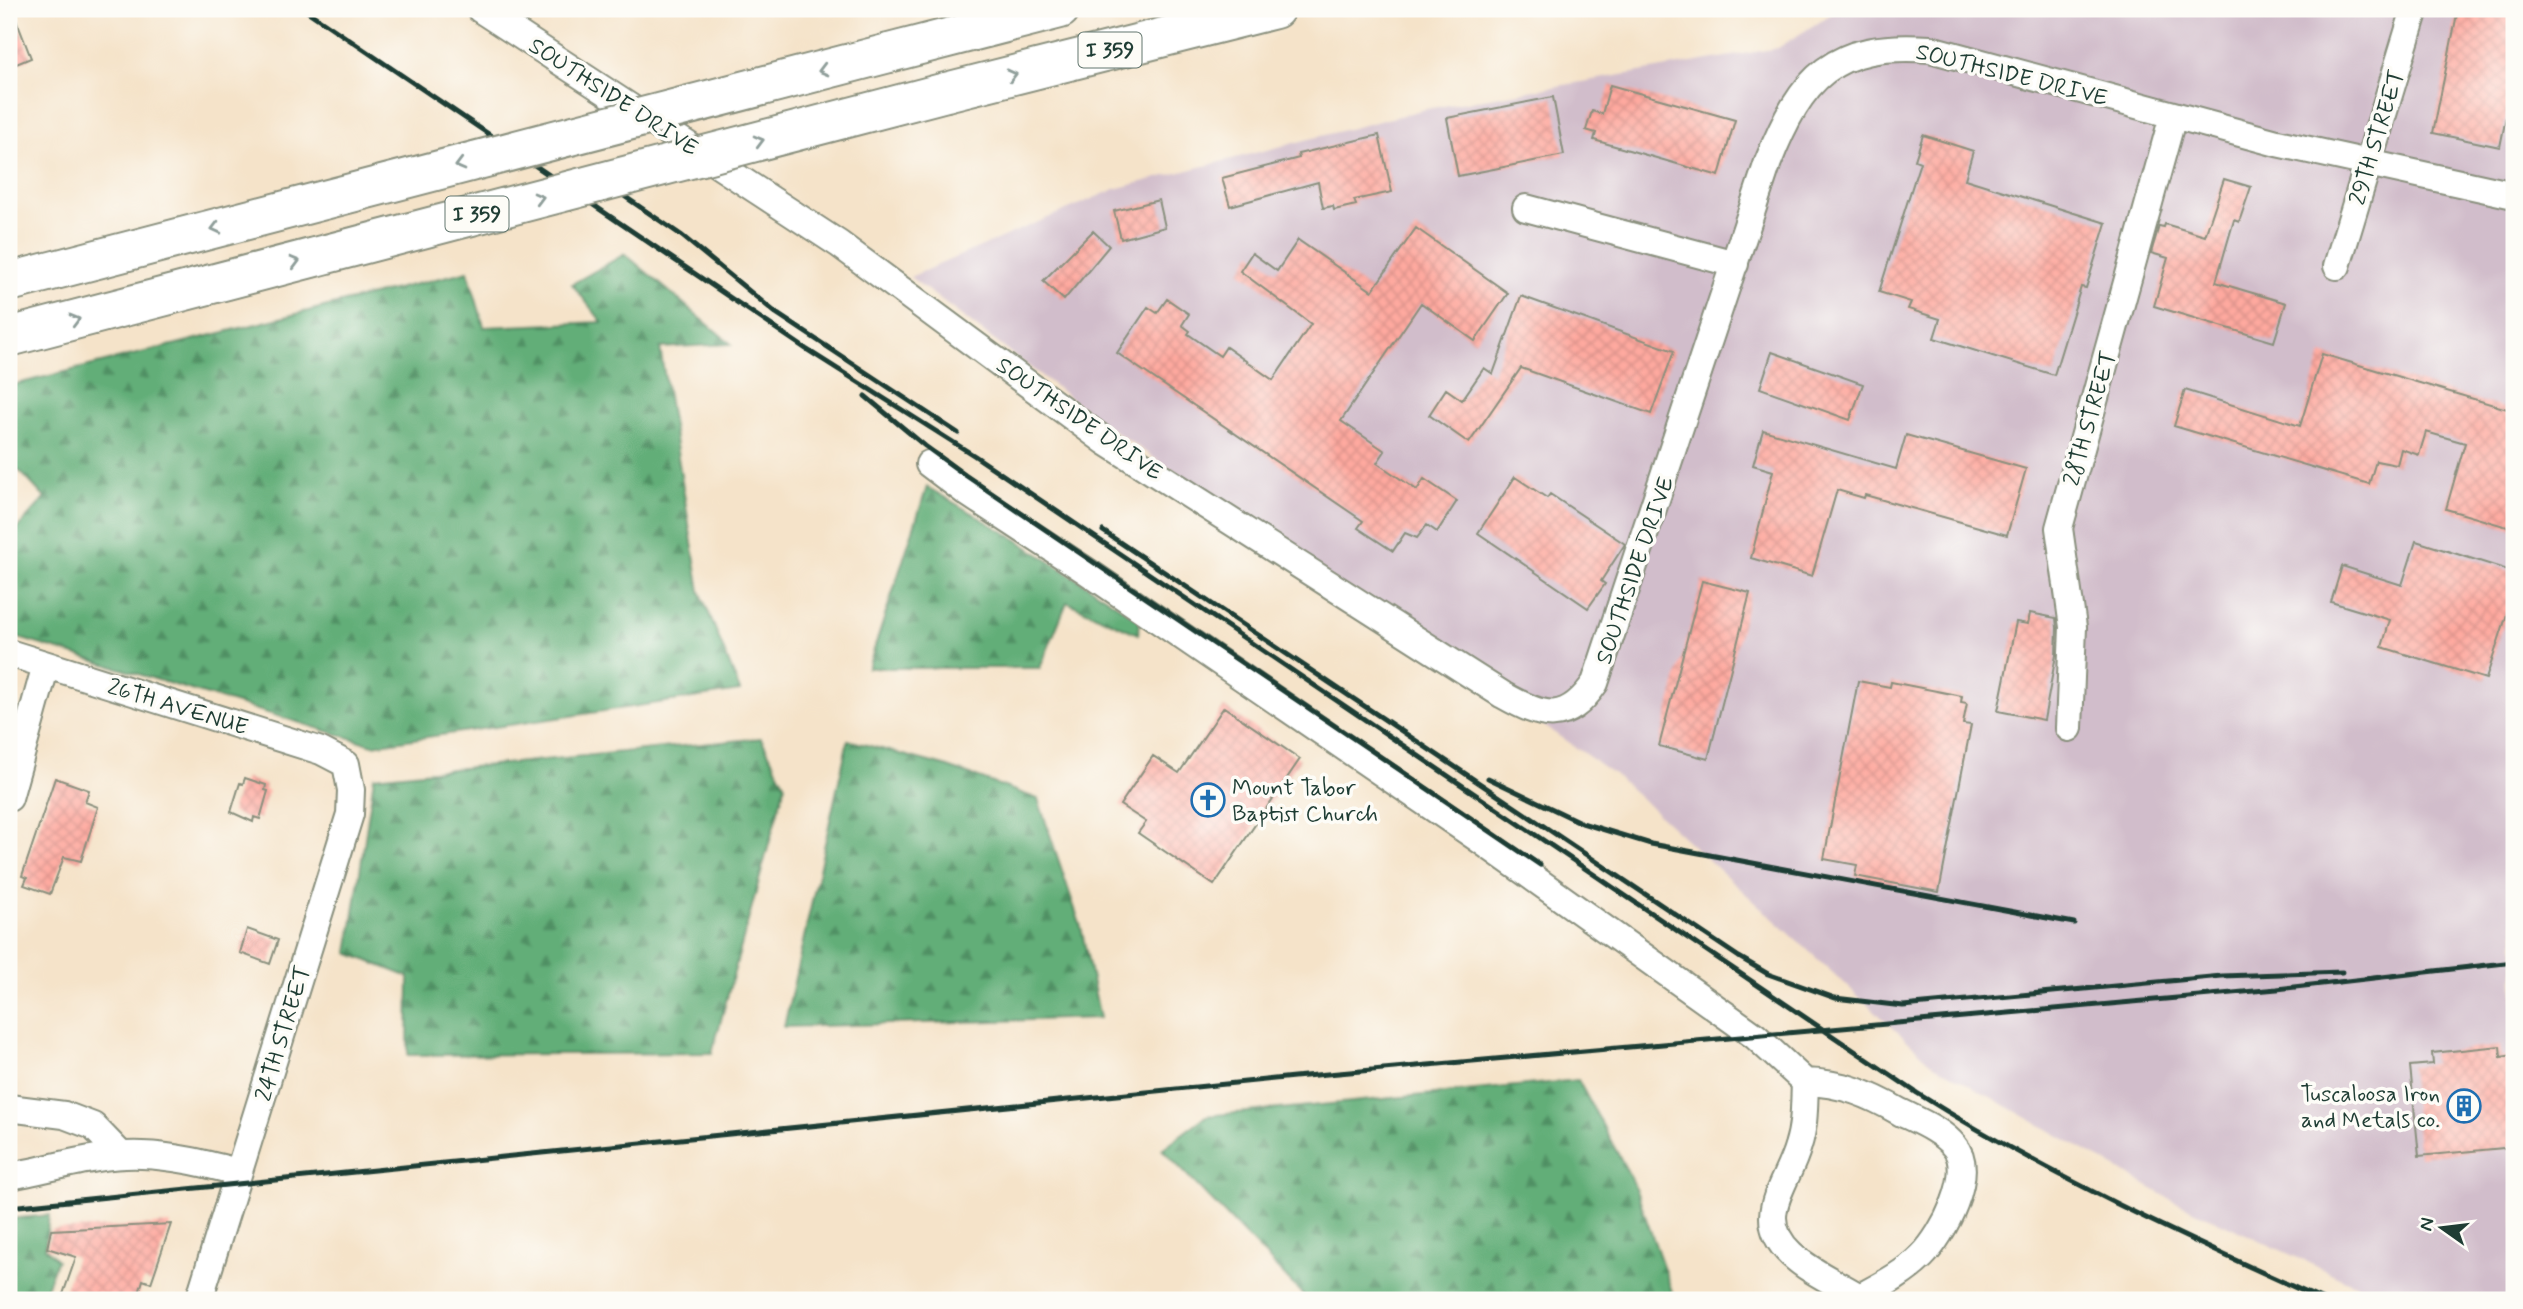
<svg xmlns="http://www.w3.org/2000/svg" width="2523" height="1309" font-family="Mynerve,sans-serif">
  <defs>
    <pattern id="forest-firs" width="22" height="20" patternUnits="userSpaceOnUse" patternTransform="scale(1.75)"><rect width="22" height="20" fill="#62ae78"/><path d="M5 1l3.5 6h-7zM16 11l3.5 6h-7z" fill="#508f63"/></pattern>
    <pattern id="building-cross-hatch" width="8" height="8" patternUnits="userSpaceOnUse" patternTransform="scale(1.75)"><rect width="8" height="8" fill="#fea99f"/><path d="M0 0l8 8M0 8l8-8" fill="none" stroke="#d9928a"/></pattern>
  </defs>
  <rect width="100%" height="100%" fill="#fdfcf7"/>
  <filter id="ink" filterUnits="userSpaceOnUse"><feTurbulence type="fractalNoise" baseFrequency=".0143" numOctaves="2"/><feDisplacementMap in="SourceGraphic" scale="14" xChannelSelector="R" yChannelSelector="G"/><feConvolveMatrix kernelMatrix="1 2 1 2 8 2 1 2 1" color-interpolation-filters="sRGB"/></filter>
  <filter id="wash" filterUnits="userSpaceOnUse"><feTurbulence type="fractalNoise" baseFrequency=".00686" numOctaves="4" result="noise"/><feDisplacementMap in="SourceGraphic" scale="28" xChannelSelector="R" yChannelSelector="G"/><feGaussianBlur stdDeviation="1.57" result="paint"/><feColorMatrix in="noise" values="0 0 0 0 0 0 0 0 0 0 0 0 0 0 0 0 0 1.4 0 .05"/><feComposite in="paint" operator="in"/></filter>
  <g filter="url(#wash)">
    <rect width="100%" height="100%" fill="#f5e3c9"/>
    <path fill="#d1bdcb" d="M1839 9H2514V1300H2389L2174 1201 1934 1065 1614 774 1109 427 910 277 1115 189 1426 109 1778 48Z"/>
    <path fill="url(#forest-firs)" stroke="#407656" stroke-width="2" d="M625 254 731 344 660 348 700 591 740 691 373 745 9 635V538L45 498 20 471H9V386L468 271 484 327 602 322 572 284Z
      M927 487 1011 536 1140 620 1138 634 1067 602 1040 668H868Z
      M761 738 785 785 712 1053 408 1055 409 977 348 953 374 777Z
      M848 740 948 767 1038 799 1081 927 1100 1018 784 1027Z
      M1578 1080 1633 1182 1675 1300H1308L1162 1149 1206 1116Z
      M49 1215 45 1248 57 1260 41 1300H9V1219Z"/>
    <g id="blocks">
      <path fill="url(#building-cross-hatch)" d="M9 9H12L31 58 9 67Z
        M2458 9H2514V78L2500 147 2433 133Z
        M1610 85 1735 120 1719 176 1594 140 1596 133 1586 130 1592 111 1602 114Z
        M1553 97 1564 155 1458 176 1447 118Z
        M1379 135 1392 192 1354 200 1356 205 1334 210 1333 206 1323 208 1318 182 1230 206 1222 178 1299 158 1298 154Z
        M1923 135 1973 151 1965 179 2106 223 2086 288 2081 287 2054 375 1934 338 1940 319 1908 309 1911 302 1879 292 1920 162 1915 160Z
        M2224 179 2251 187 2239 222 2234 220 2216 282 2286 303 2274 342 2154 306 2168 258 2151 253 2159 226 2164 227 2165 224 2205 236Z
        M1159 200 1165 227 1121 239 1114 211Z
        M1416 228 1508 293 1475 341 1421 303 1341 421 1385 451 1377 463 1417 490 1424 479 1457 501 1437 532 1427 525 1417 538 1405 533 1393 551 1358 528 1363 521 1117 353 1148 307 1157 313 1167 299 1189 314 1182 325 1190 331 1188 334 1220 356 1226 347 1273 380 1311 324 1240 271 1252 253 1277 271 1298 240 1372 291Z
        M1093 231 1109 246 1064 300 1043 281Z
        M1521 296 1674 351 1651 414 1521 368 1469 443 1429 415 1446 389 1462 400 1484 368 1493 374Z
        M1772 352 1863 384 1850 420 1760 388Z
        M2322 354 2514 411V529L2446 509 2465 443 2426 432 2419 455 2401 449 2397 465 2376 461 2369 484 2174 426 2185 390 2300 426Z
        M1763 430 1896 469 1906 435 2026 469 2007 535 1865 495 1864 498 1837 490 1812 576 1751 558 1773 471 1753 465Z
        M1515 477 1547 498 1550 494 1625 544 1601 581 1605 584 1588 608 1478 533Z
        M2416 541 2514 572V613L2508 611 2486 679 2382 647 2390 620 2331 602 2342 566 2402 585Z
        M1702 581 1750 593 1708 759 1659 746Z
        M2030 613 2056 618 2057 628 2056 655 2044 720 1998 711 2016 622 2028 624Z
        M1858 681 1890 687 1891 682 1962 696 1961 702 1967 703 1963 724 1971 725 1939 892 1855 876 1857 865 1824 859Z
        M1224 707 1300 759 1214 885 1138 833 1146 822 1120 805 1153 756 1179 773Z
        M55 778 89 790 85 802 98 807 81 861 64 857 50 894 24 885 27 878 22 876Z
        M245 778 266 785 265 790 268 791 260 819 254 817 253 822 231 812 240 783 243 784Z
        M247 929 278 940 270 964 240 953Z
        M2500 1046 2501 1057 2514 1055V1147L2419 1156 2410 1066 2433 1064 2432 1053Z
        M171 1224 151 1283 143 1280 137 1300H61L76 1257 47 1248 51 1230Z"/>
    </g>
  </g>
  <g filter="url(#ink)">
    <use href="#blocks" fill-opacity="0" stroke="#8a907e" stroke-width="2"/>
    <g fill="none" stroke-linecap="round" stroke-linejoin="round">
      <defs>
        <path id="minor" d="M480 9 839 244 1105 441 1503 695C1544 718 1566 725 1595 683L1768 162C1802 76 1833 42 1930 49L2277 143 2514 195
          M1526 208 1735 264
          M2337 266 2415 9
          M929 464 966 492 1085 570 1476 837 1755 1036 1805 1082C1804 1104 1805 1125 1798 1146 1787 1186 1752 1217 1791 1254 1811 1273 1841 1285 1864 1300
          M9 653 321 751 346 764 351 790 350 814 199 1300
          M2069 728 2073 627 2059 528 2173 116
          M9 798 46 665
          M1805 1082C1842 1083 1869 1094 1900 1112 1918 1121 1941 1130 1954 1146 1977 1172 1943 1235 1922 1256 1904 1274 1882 1285 1860 1297
          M9 1108 64 1115 93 1126 121 1155
          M9 1176C52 1169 97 1153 142 1155 175 1156 206 1164 238 1172"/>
        <path id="highway" d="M889 53 1060 9
          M946 92 1275 9"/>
      </defs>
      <use href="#minor" stroke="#8a907e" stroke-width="30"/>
      <use href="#highway" stroke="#8a907e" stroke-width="42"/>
      <use href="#minor" stroke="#fff" stroke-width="26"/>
      <use href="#highway" stroke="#fff" stroke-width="38"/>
      <path stroke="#1f3d34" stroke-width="5" d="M304 9 806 349 975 456 1917 1093C2046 1174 2183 1237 2323 1300
        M608 185 681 235 776 313 958 433
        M865 396 925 446 965 475 1540 865
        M1103 531 1739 957 1768 974 1835 998 1903 1006 2222 976 2342 972
        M1488 778 1582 823 1651 844 2074 923
        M9 1207 1294 1077 2277 989 2514 962"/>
      <defs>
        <path id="highway-bridge" d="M9 282 889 53
          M9 337 946 92"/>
      </defs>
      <use href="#highway-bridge" stroke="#8a907e" stroke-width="42" stroke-linecap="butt"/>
      <use href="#highway-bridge" stroke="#fff" stroke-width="38"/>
    </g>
    <defs><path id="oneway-chevron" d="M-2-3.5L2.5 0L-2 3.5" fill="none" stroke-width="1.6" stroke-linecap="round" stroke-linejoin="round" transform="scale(1.75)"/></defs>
    <g stroke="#8f9e9a">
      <use href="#oneway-chevron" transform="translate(823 70) rotate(165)"/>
      <use href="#oneway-chevron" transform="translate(1012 75) rotate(-14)"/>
      <use href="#oneway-chevron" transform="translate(759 141) rotate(-15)"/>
      <use href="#oneway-chevron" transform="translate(460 165) rotate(165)"/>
      <use href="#oneway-chevron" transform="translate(539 198) rotate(-15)"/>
      <use href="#oneway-chevron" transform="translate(216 228) rotate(166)"/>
      <use href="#oneway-chevron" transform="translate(295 262) rotate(-15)"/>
      <use href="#oneway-chevron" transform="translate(75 320) rotate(-15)"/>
    </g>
  </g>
  <defs>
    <symbol id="church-ring" viewBox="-11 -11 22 22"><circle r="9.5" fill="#fdfcf7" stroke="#1f6fb2" stroke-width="1.5"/><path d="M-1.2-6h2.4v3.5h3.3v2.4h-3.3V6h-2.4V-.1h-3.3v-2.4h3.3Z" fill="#1f6fb2"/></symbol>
    <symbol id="building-ring" viewBox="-11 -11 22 22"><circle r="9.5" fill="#fdfcf7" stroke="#1f6fb2" stroke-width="1.5"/><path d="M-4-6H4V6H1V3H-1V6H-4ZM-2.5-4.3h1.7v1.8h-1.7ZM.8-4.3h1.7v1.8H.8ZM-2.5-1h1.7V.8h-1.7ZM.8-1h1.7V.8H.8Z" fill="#1f6fb2"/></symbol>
  </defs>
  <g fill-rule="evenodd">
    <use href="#church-ring" x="1189" y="781" width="38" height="38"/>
    <use href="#building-ring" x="2445" y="1087" width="38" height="38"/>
  </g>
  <g text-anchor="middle" stroke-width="7" stroke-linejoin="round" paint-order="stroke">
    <g fill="#fdfcf7" stroke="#62766e" stroke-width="2">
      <rect x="1078.5" y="32.5" width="63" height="35" rx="5"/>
      <rect x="445.5" y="196.5" width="63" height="35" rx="5"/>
    </g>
    <g font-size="21" font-weight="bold" fill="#1f3d34">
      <text x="1110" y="57">I 359</text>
      <text x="477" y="221">I 359</text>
    </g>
    <g font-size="23" fill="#1f3d34" stroke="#fdfcf7">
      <text transform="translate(2012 74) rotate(14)" y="8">SOUTHSIDE DRIVE</text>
      <text transform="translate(614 96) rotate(33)" y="8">SOUTHSIDE DRIVE</text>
      <text transform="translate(2376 137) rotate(-73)" y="8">29TH STREET</text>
      <text transform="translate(1080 418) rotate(35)" y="8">SOUTHSIDE DRIVE</text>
      <text transform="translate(2089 418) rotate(-74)" y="8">28TH STREET</text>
      <text transform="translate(1634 570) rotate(-71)" y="8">SOUTHSIDE DRIVE</text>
      <text transform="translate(178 706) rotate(17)" y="8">26TH AVENUE</text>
      <text transform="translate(282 1033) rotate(-73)" y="8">24TH STREET</text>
    </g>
    <g font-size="23" fill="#1f3d34" stroke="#fdfcf7" text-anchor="start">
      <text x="1232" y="795">Mount Tabor<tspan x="1232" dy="26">Baptist Church</tspan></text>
      <text x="2440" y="1101" text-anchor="end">Tuscaloosa Iron<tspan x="2440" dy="26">and Metals co.</tspan></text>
    </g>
  </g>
  <rect width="2523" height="1309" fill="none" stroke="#fdfcf7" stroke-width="35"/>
  <g transform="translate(2442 1228) rotate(284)" stroke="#fdfcf7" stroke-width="5" paint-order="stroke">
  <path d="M0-5L12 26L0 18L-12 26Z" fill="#1f3d34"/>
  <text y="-10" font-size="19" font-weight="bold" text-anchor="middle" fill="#1f3d34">N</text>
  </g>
</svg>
